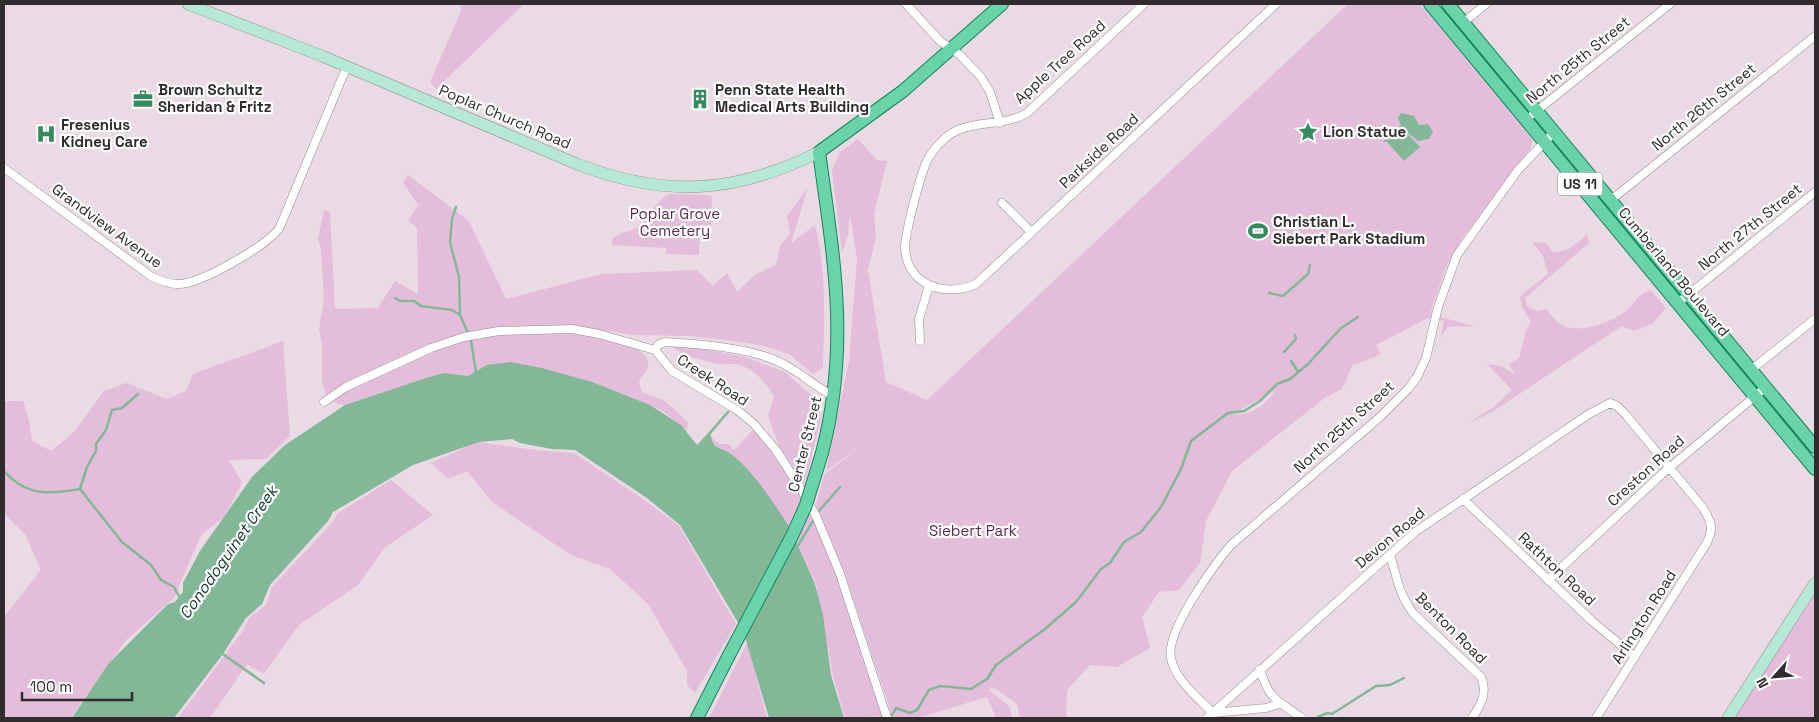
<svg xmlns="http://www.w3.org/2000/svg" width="1819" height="722" font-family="'Space Grotesk',sans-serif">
  <rect width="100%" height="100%" fill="#e9dae4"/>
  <path fill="#e4bdda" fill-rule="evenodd" d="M460 4H524L436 89 430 82 461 11Z
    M1348 4H1420L1532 139 1531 148 1463 237 1447 265 1431 310 1433 315 1474 326 1448 327 1441 337 1444 321 1428 318 1376 345 1381 354 1352 366 1342 389 1326 397 1232 471 1206 521 1200 563 1179 590 1159 592 1142 617 1150 648 1117 667 1090 665 1067 690 1066 718H1020L1017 704 993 687 989 690 1010 707 1012 718H996L987 697 918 718H893L844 571 816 505 824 475 860 447 826 471 849 361 857 259 850 215 848 236 842 253 832 170 840 152 858 139 877 160 887 161 874 214 876 237 868 270 886 382 927 400ZM1275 391C1264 406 1251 416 1232 414Z
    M408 175 469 221 506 299 602 274 697 270 713 286 727 273 737 292 756 274 776 265 780 246 790 233 787 216 808 187 791 243 815 225C827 271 824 321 823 368L813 374 789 354 760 345 720 339 689 336 633 335 573 325 516 329C540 330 643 334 648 362 650 370 641 376 639 383L642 392 665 401 688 422 687 431 664 412 650 405 542 368 511 362 468 376 443 373 345 405 338 404 326 396 322 381V346L319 329 324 299 321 250 318 239 324 210 330 212 335 309 378 308 395 281 418 294 417 227 408 221 418 205 403 182Z
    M670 194 709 195 712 197 711 225H700L699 255 666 254V248L612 245 613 238C622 231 634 232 642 224 652 213 656 200 670 194Z
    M1587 234 1589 243 1525 298 1527 306 1537 311 1546 309C1550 314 1555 320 1559 323 1577 336 1610 323 1625 312 1636 303 1636 295 1651 290L1666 308 1653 323 1634 331 1622 326 1492 412 1469 423 1495 406 1512 390 1487 364 1502 366 1515 375 1509 364 1519 358 1526 331 1531 322 1522 307 1520 296 1548 274 1543 256 1532 242 1546 243 1553 252C1569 252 1576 244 1587 234Z
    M283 341 290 436 266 459 229 460 242 483 224 517 201 535 174 598 126 640 71 718H4V617L41 570 25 534 4 514V401H23L29 420 32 441 51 451 74 432 104 391 126 383 167 399 186 391 193 374Z
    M670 346 692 347 745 357 785 372 810 394 818 404 821 417 805 484 780 448 768 416 774 396C767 384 754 369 740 365 734 363 726 365 720 364 703 362 684 355 670 346Z
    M753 430C824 508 852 618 884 716L845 718 833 675 816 584 793 533 747 470 730 453 718 449 711 442V437L719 444H728L734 450Z
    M477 442 544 451 574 453 646 501 679 526 736 624 695 693 687 685V671L648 604 610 569 571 555 492 502 467 471 448 479 431 463Z
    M391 480 433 515 384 548 358 585 299 625 264 674 247 664 210 718H178L245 628 249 618 266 605 272 587 333 522 337 514Z
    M1815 592V718H1734Z
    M747 643 767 718H709Z"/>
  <path fill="#82b798" d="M1401 113 1414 116 1419 125 1428 124 1433 132 1429 139 1418 141 1402 128 1420 147 1404 161 1387 142H1383L1401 125 1398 118Z
    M511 362 542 368 592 382 650 405 681 425 697 445 710 431C713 451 717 445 731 454 754 471 778 509 793 533L743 631 680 525 647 498 575 450 552 449 520 443 512 439 479 442 413 465 333 512 328 521 270 585 262 604 246 618 223 654 174 718H72L109 663 168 604 175 602 183 592V583L200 551 252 477 285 445 345 405 426 378 444 373 468 376 487 365Z
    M793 534 815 584 823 615 831 675 844 718H769L744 634Z"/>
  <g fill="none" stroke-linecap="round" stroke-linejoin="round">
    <path stroke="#82b798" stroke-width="2.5" d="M456 207 452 219 450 242 459 277 460 315 471 340 476 373
      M1269 293 1283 296 1308 274 1310 265
      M395 298 400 301H414L421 306 452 310 460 315
      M1284 352 1296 339 1295 335
      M1291 361 1298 372
      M709 434 728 412
      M4 471C27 497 49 494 80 489
      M80 489 122 542 151 565 161 580 174 587 180 598
      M80 489 87 467 96 451V444L106 430 112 410 122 408 138 394
      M818 512 840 487
      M797 547 813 521
      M220 652 264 683
      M1318 717 1327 713 1332 714 1376 686 1390 685 1404 678
      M880 718 892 715 896 708 910 713 917 710 929 690 940 686 971 689 987 679 996 665 1045 629 1076 602 1101 569 1110 563 1124 542 1141 532 1161 507 1181 469 1191 441 1228 413 1244 411 1260 401 1277 384 1290 379 1308 364 1341 328 1358 317"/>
    <defs>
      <path id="street" d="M906 4 940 41 960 55 981 77 990 92 1000 123
        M1144 4 1027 113C1000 129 965 117 942 141 937 146 931 153 928 159 921 171 905 234 905 248 907 285 945 298 976 284L1276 4
        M1463 23 1486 4
        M1533 114 1670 4
        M4 168 152 277C161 281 169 284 178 284 201 284 264 247 279 229L347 66
        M1611 200 1815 36
        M1002 203 1031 232
        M1678 303 1815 192
        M920 341 919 319 929 286
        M655 350 658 345 665 342C699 344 756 348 785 365 803 374 816 388 834 396
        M1751 370 1815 319
        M324 402 346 387 431 348 464 337 499 331 572 329 599 334 655 350 672 371 737 410 754 424 776 450 801 489 816 516 839 571 887 718
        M1463 499 1592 621 1635 657
        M1390 555C1398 579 1397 591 1413 613L1481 677C1488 693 1481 705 1472 718
        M1548 580 1662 474 1766 387
        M1260 669C1269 701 1279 701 1302 718
        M1279 704 1266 708 1213 713C1198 698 1175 680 1171 658 1165 632 1214 565 1231 545L1380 417 1408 389 1417 377 1426 358 1438 307 1457 255 1518 170 1555 131
        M1207 718 1415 532 1589 414 1610 403 1617 406 1626 415 1703 508C1712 523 1714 529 1706 544L1596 718"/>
      <path id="secondary" d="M188 4 322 56 577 164C665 198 735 194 819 152
        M1728 718 1815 583"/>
      <path id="primary" d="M1430 4 1815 469
        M1448 4 1815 447
        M822 453C850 345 834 260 819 152L903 91 1002 4
        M697 718 728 657"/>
    </defs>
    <use href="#street" stroke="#988a94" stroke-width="9"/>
    <use href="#secondary" stroke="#988a94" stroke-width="12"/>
    <use href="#primary" stroke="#16855c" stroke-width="14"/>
    <use href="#street" stroke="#fff" stroke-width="8"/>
    <use href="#secondary" stroke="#b5e9d5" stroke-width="11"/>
    <use href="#primary" stroke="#6bd3ac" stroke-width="12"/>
    <defs>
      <path id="primary-bridge" d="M728 657 793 534 806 505 822 453"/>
    </defs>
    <use href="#primary-bridge" stroke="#16855c" stroke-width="14" stroke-linecap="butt"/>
    <use href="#primary-bridge" stroke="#6bd3ac" stroke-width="12"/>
  </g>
  <defs>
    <symbol id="office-bare" viewBox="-9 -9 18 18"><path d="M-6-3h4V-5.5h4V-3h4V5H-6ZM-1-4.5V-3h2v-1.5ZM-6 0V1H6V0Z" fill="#338b5f" stroke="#fff" stroke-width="2.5" paint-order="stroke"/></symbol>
    <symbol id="building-bare" viewBox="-9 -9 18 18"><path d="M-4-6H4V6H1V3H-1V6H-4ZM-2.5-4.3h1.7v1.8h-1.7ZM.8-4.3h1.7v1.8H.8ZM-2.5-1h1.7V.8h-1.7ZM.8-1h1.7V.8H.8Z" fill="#338b5f" stroke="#fff" stroke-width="2.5" paint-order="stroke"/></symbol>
    <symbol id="sight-bare" viewBox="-9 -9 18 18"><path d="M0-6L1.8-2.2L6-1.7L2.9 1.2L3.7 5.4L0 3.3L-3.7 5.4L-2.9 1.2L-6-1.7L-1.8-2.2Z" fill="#338b5f" stroke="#fff" stroke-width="2.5" paint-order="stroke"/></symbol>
    <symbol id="hospital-bare" viewBox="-9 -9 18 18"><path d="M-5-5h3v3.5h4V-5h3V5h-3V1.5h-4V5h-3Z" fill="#338b5f" stroke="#fff" stroke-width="2.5" paint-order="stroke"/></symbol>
    <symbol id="stadium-bare" viewBox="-9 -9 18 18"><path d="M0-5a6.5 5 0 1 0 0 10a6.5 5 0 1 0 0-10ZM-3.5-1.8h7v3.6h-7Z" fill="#338b5f" stroke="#fff" stroke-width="2.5" paint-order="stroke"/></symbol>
  </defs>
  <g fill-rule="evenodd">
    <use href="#office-bare" x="129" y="85" width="28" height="28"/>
    <use href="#building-bare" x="686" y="85" width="28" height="28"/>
    <use href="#sight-bare" x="1294" y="118" width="28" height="28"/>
    <use href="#hospital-bare" x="32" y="120" width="28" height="28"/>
    <use href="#stadium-bare" x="1244" y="217" width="28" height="28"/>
  </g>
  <g text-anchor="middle" stroke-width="4.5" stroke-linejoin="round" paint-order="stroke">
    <rect fill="#fff" stroke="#6f6b6d" stroke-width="1" x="1557.5" y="172.5" width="45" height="23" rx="4"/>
    <g font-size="14" font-weight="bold" fill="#312b2f">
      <text x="1580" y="189">US 11</text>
    </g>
    <g font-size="15" fill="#312b2f" stroke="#fff">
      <text transform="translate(1578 60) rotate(-39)" y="5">North 25th Street</text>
      <text transform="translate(1060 62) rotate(-42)" y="5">Apple Tree Road</text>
      <text transform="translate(1704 107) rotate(-39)" y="5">North 26th Street</text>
      <text transform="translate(505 117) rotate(23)" y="5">Poplar Church Road</text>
      <text transform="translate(1099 151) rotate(-43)" y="5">Parkside Road</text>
      <text transform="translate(107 226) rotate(36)" y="5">Grandview Avenue</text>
      <text transform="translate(1750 227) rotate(-39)" y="5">North 27th Street</text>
      <text transform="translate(1674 272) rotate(50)" y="5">Cumberland Boulevard</text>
      <text transform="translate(713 380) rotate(33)" y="5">Creek Road</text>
      <text transform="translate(1344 427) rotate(-42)" y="5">North 25th Street</text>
      <text transform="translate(805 444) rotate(-76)" y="5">Center Street</text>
      <text transform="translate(1646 471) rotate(-42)" y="5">Creston Road</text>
      <text transform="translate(1390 538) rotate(-40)" y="5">Devon Road</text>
      <text transform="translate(1557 569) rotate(43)" y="5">Rathton Road</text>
      <text transform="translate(1644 617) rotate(-58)" y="5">Arlington Road</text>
      <text transform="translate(1451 628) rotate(45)" y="5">Benton Road</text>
    </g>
    <g font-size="15" font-weight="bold" fill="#312b2f" stroke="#fff" text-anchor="start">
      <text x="158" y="95">Brown Schultz<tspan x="158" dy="17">Sheridan &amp; Fritz</tspan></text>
      <text x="715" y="95">Penn State Health<tspan x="715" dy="17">Medical Arts Building</tspan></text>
      <text x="61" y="130">Fresenius<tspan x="61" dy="17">Kidney Care</tspan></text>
      <text x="1323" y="137">Lion Statue</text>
      <text x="1273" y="227">Christian L.<tspan x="1273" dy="17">Siebert Park Stadium</tspan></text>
    </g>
    <g font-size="15" fill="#612856" stroke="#fff">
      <text x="675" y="219">Poplar Grove<tspan x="675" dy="17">Cemetery</tspan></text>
      <text x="973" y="536">Siebert Park</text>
    </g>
    <g font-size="16" font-style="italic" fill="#0f3b26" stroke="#fff">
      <text transform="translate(228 552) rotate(-55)" y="6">Conodoguinet Creek</text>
    </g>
  </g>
  <rect width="1819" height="722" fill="none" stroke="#312b2f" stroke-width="10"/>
  <g transform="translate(1774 677) rotate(243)" stroke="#ffffff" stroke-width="4" paint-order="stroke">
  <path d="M0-4L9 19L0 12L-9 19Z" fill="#312b2f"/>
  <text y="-8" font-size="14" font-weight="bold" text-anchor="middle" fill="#312b2f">N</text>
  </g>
  <path d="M22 692v8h110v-8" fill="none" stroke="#312b2f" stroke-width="2.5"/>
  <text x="30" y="692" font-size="15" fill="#312b2f" stroke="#ffffff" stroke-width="4" paint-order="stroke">100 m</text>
</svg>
